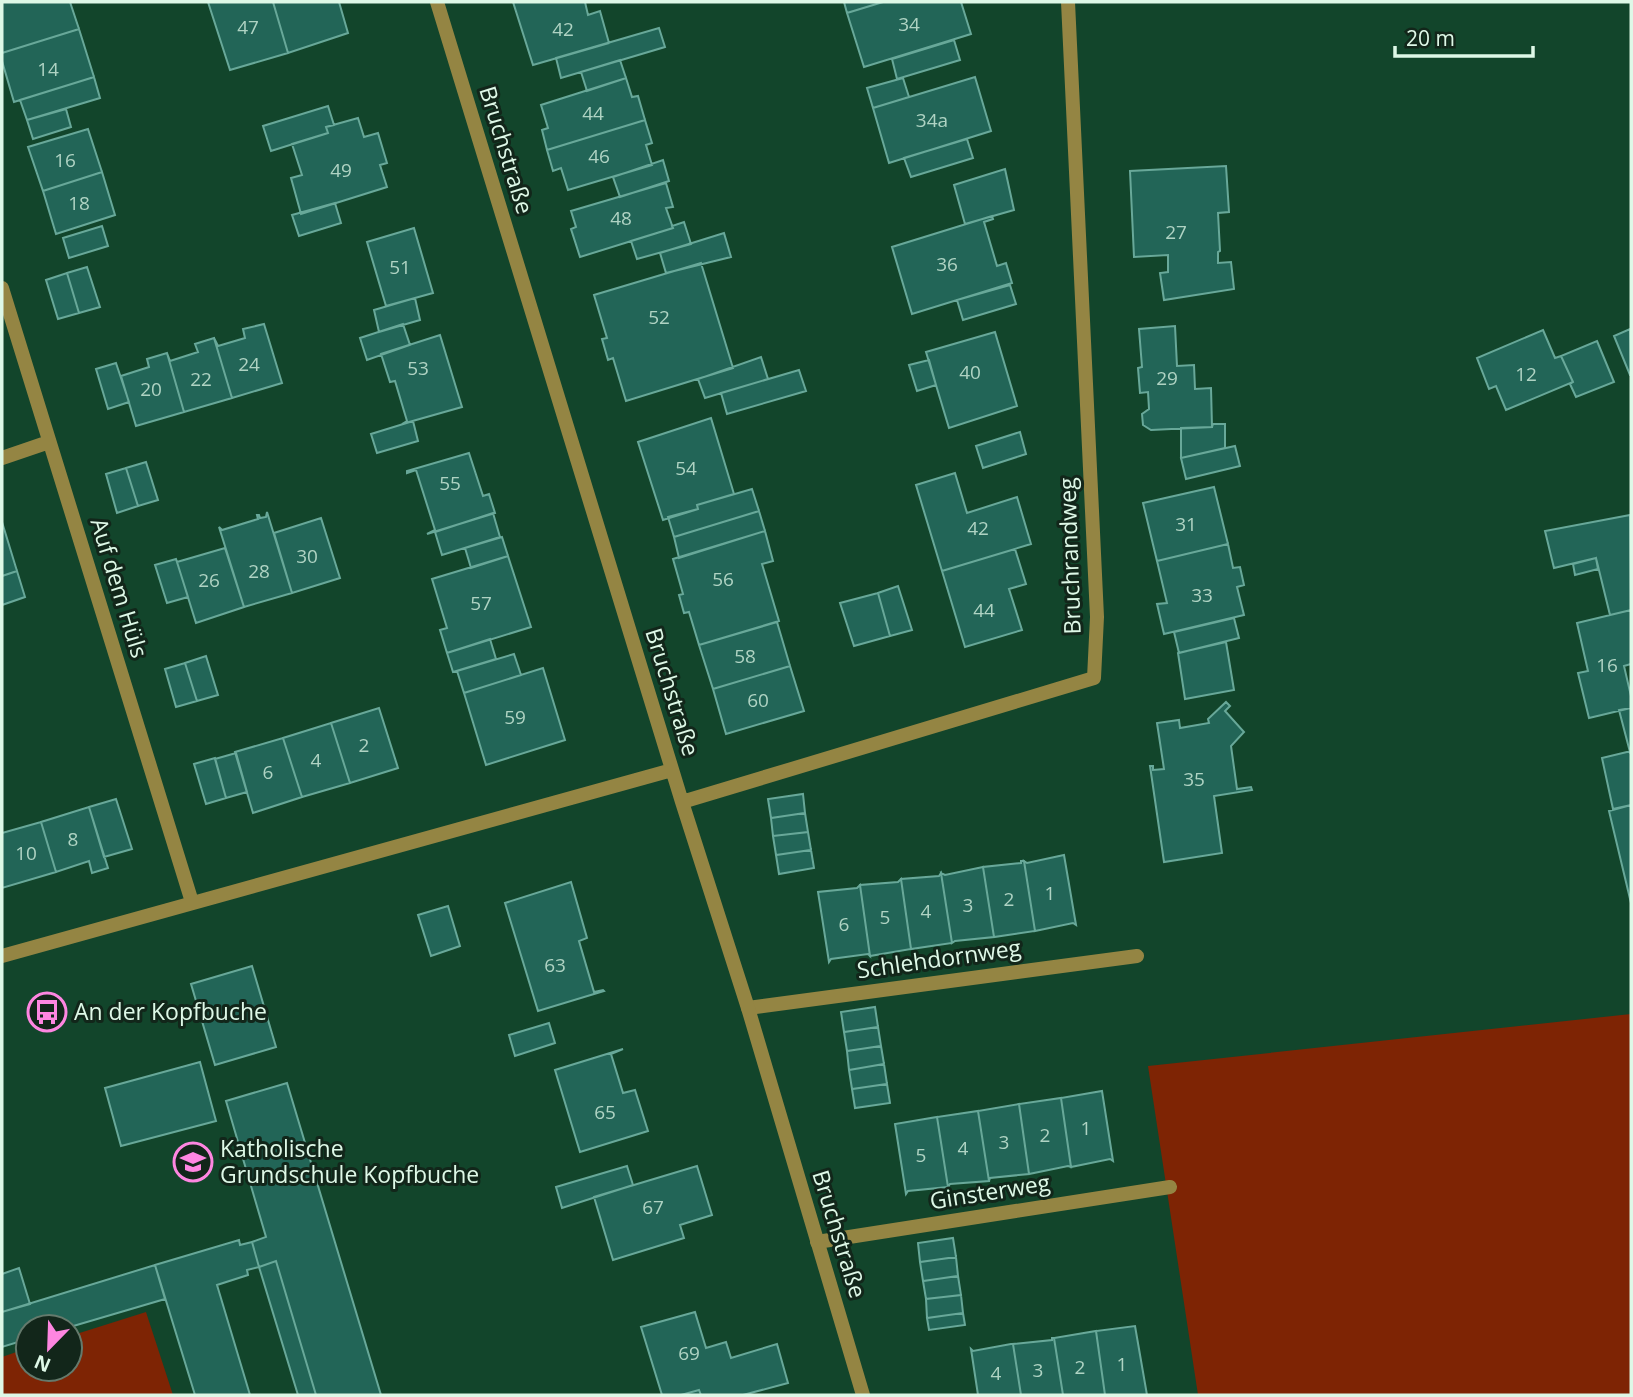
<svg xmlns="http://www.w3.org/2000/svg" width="1633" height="1397" font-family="'Open Sans',sans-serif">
  <rect width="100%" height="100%" fill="#12452b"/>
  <path fill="#7e2404" d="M1631 1014V1395H1198L1148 1066Z
    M146 1312 173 1395H2V1357L28 1348V1369H70V1336Z"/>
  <path fill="#226557" stroke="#68a899" stroke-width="2" d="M2 2H70L79 29 2 53Z
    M208 2H273L288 53 230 70Z
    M273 2H339L348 33 288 53Z
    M513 2H585L588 15 600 11 609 43 533 65Z
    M844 2H883L847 13Z
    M883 2H961L971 34 864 67 847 13Z
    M659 28 665 47 561 78 556 58Z
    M79 29 94 77 14 102 2 61V53Z
    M954 40 960 60 897 79 892 59Z
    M620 60 626 78 587 91 581 72Z
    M94 77 100 98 27 120 20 100Z
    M975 77 991 131 889 163 873 108Z
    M626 78 632 97 638 96 645 120 547 150 542 130 548 128 541 105Z
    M903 78 909 97 873 108 867 88Z
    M328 106 334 125 326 127 328 133 271 151 263 126Z
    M66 109 71 127 33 139 27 120Z
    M358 118 364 137 378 133 387 163 380 165 387 187 301 214 291 178 302 175 292 144 328 133 326 127Z
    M645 120 652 143 646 145 652 165 568 190 561 168 553 171 547 150Z
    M88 129 102 172 43 191 28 147Z
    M967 139 973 158 911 177 904 158Z
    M663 160 669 181 620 197 613 177Z
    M1226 166 1229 212 1218 213 1220 251 1218 252V263L1231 262 1234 289 1164 300 1160 273 1168 272V255L1134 257 1130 171Z
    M1005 169 1014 210 965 224 954 185Z
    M102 172 115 215 56 234 43 191Z
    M666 183 673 207 666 208 673 228 580 257 571 229 576 227 571 211Z
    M335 203 341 223 299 236 292 215Z
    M992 216 993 219 984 222 997 266 1006 263 1012 283 912 314 892 247Z
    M684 222 691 244 637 259 631 241 673 228 672 226Z
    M102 226 108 246 69 258 63 238Z
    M414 228 433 293 386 306 367 242Z
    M724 233 731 257 666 273 660 253Z
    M701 263 733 368 626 401 613 358 608 360 602 339 607 338 594 295Z
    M87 267 100 307 79 313 67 273Z
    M67 273 79 313 58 319 46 280Z
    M1010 285 1016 304 963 320 957 300Z
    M415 298 420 320 379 332 374 310Z
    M264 324 282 383 232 398 214 338 218 346 245 338 243 329Z
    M403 324 410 345 367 360 360 338Z
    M1175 326 1177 366 1194 365 1195 389 1211 388 1212 427 1151 430 1143 425 1142 414 1149 409 1148 392 1140 393 1138 368 1142 367 1139 329Z
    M1630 329 1631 375H1630L1614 336Z
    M1543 330 1555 358 1561 356 1573 382 1506 410 1496 386 1489 389 1477 358Z
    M995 332 1017 406 949 428 926 352Z
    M440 335 462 407 402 424 407 421 395 381 390 382 381 354Z
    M214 338 232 398 184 412 167 353 170 361 198 352 195 344Z
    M1597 341 1614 382 1576 397 1570 384 1573 382 1561 356Z
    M167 353 184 412 136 426 121 376 149 367 147 359Z
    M761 357 768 379 705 398 698 379Z
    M929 360 936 385 917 391 909 365Z
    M116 363 129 402 108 409 96 369Z
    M799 370 806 391 727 414 721 393Z
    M711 418 734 494 697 505 698 509 663 520 638 442Z
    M413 421 418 441 377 453 371 434Z
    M1213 424H1225V448L1181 458V428L1212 427Z
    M1020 432 1026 454 983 468 976 446Z
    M1235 446 1240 466 1186 479 1181 458Z
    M469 453 483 496 489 494 495 513 427 534 435 530 416 470 407 473V471Z
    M146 462 158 500 138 506 126 468Z
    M126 468 138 506 117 513 106 474Z
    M955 473 967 513 1017 497 1031 544 942 571 916 485Z
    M1214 487 1228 544 1157 561 1143 503Z
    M752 489 759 511 674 537 668 517 698 509 697 505Z
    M759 511 765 531 679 558 674 537Z
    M267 512 292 593 244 607 219 527 222 530 258 519 257 515H259L260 518 266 517Z
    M493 513 500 537 442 555 435 532Z
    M1630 515 1631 610 1610 615 1596 558 1554 568 1545 531Z
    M321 518 340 578 292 593 274 533Z
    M2 522 17 571 2 576Z
    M765 531 773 561 762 564 779 621 699 645 689 612 684 613 679 595 683 594 673 559Z
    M502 537 508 556 471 568 465 548Z
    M1228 544 1233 568 1240 567 1244 585 1237 587 1244 615 1164 634 1157 604 1167 603 1157 561Z
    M225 548 244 607 196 623 177 562Z
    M1015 549 1026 584 1009 589 1022 630 965 647 942 571Z
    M508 556 531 627 447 653 440 630 447 628 432 579Z
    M1596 558 1598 569 1575 575 1573 564Z
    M176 559 188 597 167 603 155 565Z
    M17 571 25 597 2 605V576Z
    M898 586 912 630 890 636 878 593Z
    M878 593 890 636 854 646 840 603Z
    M1631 610V664L1624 666 1631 696V708L1589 718 1578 673 1588 671 1577 623Z
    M1234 618 1239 638 1179 653 1174 632Z
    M777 622 790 666 713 689 699 645Z
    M490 639 496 659 453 672 447 653Z
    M1226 642 1234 690 1185 699 1178 653Z
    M514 654 521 675 464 693 457 671Z
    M206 656 218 695 197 701 185 663Z
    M185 663 197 701 176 707 165 669Z
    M790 666 804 711 726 734 713 689Z
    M543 668 565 740 486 765 464 693Z
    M1226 702 1230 706 1225 711 1244 732 1231 746 1237 789 1251 787 1252 790 1214 796 1222 853 1164 862 1150 766H1153V770L1164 769 1157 723 1179 720 1180 728 1209 723 1208 719Z
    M379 708 398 768 350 783 331 723Z
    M1631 708V751L1630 752 1619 710Z
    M331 723 350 783 302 797 283 738Z
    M283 738 302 797 253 813 235 752Z
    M1631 751V805L1613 809 1602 758Z
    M236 753 247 792 226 798 215 759Z
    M215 758 226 798 206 804 194 764Z
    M803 794 805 813 771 818 768 799Z
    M116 799 132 849 104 857 89 807Z
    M1631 805V903L1609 811Z
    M89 807 108 868 92 873 89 861 56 872 41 822Z
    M805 813 808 832 773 836 771 818Z
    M41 822 56 872 2 888V833Z
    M808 832 811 850 776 855 773 836Z
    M811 850 814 868 779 874 776 855Z
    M1064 855 1076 925 1073 923 1035 931 1024 861 1027 863Z
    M1021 861H1024L1035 931 994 937 983 867 1021 863Z
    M983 867 994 937 955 941 952 943 941 873 945 875Z
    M941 873 952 943 911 949 901 879 939 876Z
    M901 879 911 949 870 956 860 885 898 882Z
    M571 882 587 938 579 941 594 992 603 990 604 991 538 1011 505 903Z
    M860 885 870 956 868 954 831 959 829 962 818 892 857 888Z
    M448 906 460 946 431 956 418 915Z
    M252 966 276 1047 215 1065 191 984Z
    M875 1007 878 1027 844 1032 841 1012Z
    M549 1023 555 1043 515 1056 509 1035Z
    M878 1027 881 1046 847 1051 844 1032Z
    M881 1046 884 1064 849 1070 847 1051Z
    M623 1049 611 1054 623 1093 635 1090 648 1131 580 1152 555 1070Z
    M200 1062 216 1121 121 1146 105 1088Z
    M884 1064 887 1084 852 1089 849 1070Z
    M287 1083 381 1395H316L276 1261 259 1267 252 1242 266 1237 226 1101Z
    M887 1084 890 1103 855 1108 852 1089Z
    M1102 1091 1113 1161 1110 1159 1071 1167 1061 1098Z
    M1061 1098 1071 1167 1068 1166 1029 1174 1019 1104Z
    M1019 1104 1029 1174 990 1178 989 1181 978 1111Z
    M978 1111 989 1181 950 1184 948 1187 937 1117Z
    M937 1117 948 1187 908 1191 906 1194 895 1124Z
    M627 1166 633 1185 562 1208 556 1187Z
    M697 1166 712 1215 680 1225 684 1238 613 1260 594 1197Z
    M953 1238 956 1257 920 1262 918 1243Z
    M239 1240 240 1245 252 1242 259 1267 247 1270 248 1275 217 1285 250 1395H195L155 1265Z
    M956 1257 958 1276 923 1281 920 1262Z
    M276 1261 316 1395H298L259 1267Z
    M155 1265 165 1299 70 1327H28V1339L2 1347V1312Z
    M19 1268 30 1304 2 1312V1274Z
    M958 1276 961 1295 926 1299 923 1281Z
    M961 1295 963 1313 927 1318 926 1299Z
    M695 1312 706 1348 726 1342 731 1358 777 1344 788 1383 743 1395H701L699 1390 681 1395H662L641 1327Z
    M963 1313 965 1325 929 1330 927 1318Z
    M1135 1326 1147 1395H1105L1096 1331Z
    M1096 1331 1105 1395H1063L1054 1338Z
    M1052 1338H1054L1063 1395H1021L1013 1344 1052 1340Z
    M1011 1344H1013L1021 1395H978L971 1349 973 1351Z
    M699 1390 701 1395H681Z"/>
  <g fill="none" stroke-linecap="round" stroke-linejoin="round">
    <path stroke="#948543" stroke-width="14" d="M748 1008 1137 956
      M817 1242 1170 1187"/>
    <path stroke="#948543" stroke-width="14" d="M437 2 682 802 748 1008 863 1395
      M2 288 192 902
      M2 458 49 442
      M682 802 1094 678 1097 617 1068 2
      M2 956 672 770"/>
  </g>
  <defs>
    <symbol id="bus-ring" viewBox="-11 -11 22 22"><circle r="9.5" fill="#12261a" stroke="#fe86e1" stroke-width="1.5"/><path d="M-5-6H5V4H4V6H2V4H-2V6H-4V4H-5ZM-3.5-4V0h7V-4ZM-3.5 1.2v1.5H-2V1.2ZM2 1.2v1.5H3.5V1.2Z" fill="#fe86e1"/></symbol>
    <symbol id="school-ring" viewBox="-11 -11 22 22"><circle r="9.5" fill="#12261a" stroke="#fe86e1" stroke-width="1.5"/><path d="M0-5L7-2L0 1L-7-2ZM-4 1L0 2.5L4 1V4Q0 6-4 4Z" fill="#fe86e1"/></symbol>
  </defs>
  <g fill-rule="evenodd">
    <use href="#bus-ring" x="25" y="990" width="44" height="44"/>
    <use href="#school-ring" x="171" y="1140" width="44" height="44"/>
  </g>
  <g text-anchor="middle" stroke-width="6" stroke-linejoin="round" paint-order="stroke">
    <g font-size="19" fill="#afd3c3">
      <text x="909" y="31">34</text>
      <text x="248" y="34">47</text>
      <text x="563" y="36">42</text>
      <text x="48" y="76">14</text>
      <text x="593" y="120">44</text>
      <text x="932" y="127">34a</text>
      <text x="599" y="163">46</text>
      <text x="65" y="167">16</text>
      <text x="341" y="177">49</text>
      <text x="79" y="210">18</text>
      <text x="621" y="225">48</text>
      <text x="1176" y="239">27</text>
      <text x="947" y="271">36</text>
      <text x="400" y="274">51</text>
      <text x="659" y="324">52</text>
      <text x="249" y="371">24</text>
      <text x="418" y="375">53</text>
      <text x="970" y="379">40</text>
      <text x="1526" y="381">12</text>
      <text x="1167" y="385">29</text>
      <text x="201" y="386">22</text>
      <text x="151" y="396">20</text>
      <text x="686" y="475">54</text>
      <text x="450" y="490">55</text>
      <text x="1186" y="531">31</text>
      <text x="978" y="535">42</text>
      <text x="307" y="563">30</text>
      <text x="259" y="578">28</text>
      <text x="723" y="586">56</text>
      <text x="209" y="587">26</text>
      <text x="1202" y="602">33</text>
      <text x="481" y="610">57</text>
      <text x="984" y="617">44</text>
      <text x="745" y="663">58</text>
      <text x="1607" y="672">16</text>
      <text x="758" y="707">60</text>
      <text x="515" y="724">59</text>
      <text x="364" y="752">2</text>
      <text x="316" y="767">4</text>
      <text x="268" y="779">6</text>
      <text x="1194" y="786">35</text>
      <text x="73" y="846">8</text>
      <text x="26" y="860">10</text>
      <text x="1050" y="900">1</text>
      <text x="1009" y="906">2</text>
      <text x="968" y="912">3</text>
      <text x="926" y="918">4</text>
      <text x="885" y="924">5</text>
      <text x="844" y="931">6</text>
      <text x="555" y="972">63</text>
      <text x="605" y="1119">65</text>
      <text x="1086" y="1135">1</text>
      <text x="1045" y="1142">2</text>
      <text x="1004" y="1149">3</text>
      <text x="963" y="1155">4</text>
      <text x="921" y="1162">5</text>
      <text x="653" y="1214">67</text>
      <text x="689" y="1360">69</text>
      <text x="1122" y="1371">1</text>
      <text x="1080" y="1374">2</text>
      <text x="1038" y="1377">3</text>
      <text x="996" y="1380">4</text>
    </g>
    <g font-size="23" fill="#def8e7" stroke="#12261a">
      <text transform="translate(506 150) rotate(73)" y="8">Bruchstraße</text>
      <text transform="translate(1070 556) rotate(-92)" y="8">Bruchrandweg</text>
      <text transform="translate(119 588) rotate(73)" y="8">Auf dem Hüls</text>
      <text transform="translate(672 692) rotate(73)" y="8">Bruchstraße</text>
      <text transform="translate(939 959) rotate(-8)" y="8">Schlehdornweg</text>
      <text transform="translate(990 1192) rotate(-9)" y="8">Ginsterweg</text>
      <text transform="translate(839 1234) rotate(73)" y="8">Bruchstraße</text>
    </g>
    <g font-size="23" fill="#def8e7" stroke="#12261a" text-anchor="start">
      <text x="74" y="1020">An der Kopfbuche</text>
      <text x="220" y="1157">Katholische<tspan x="220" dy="26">Grundschule Kopfbuche</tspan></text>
    </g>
  </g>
  <rect width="1633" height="1397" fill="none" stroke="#def8e7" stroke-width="7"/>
  <g transform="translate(49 1348) rotate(203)"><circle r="33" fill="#12261a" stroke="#647a6c" stroke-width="2"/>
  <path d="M0-5L12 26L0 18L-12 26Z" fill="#fe86e1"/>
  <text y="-10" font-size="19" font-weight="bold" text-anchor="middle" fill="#def8e7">N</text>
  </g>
  <path d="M1395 46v10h138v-10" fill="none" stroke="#def8e7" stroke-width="3.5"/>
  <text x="1406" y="46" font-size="21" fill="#def8e7" stroke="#12261a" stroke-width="5" paint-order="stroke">20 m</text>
</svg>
